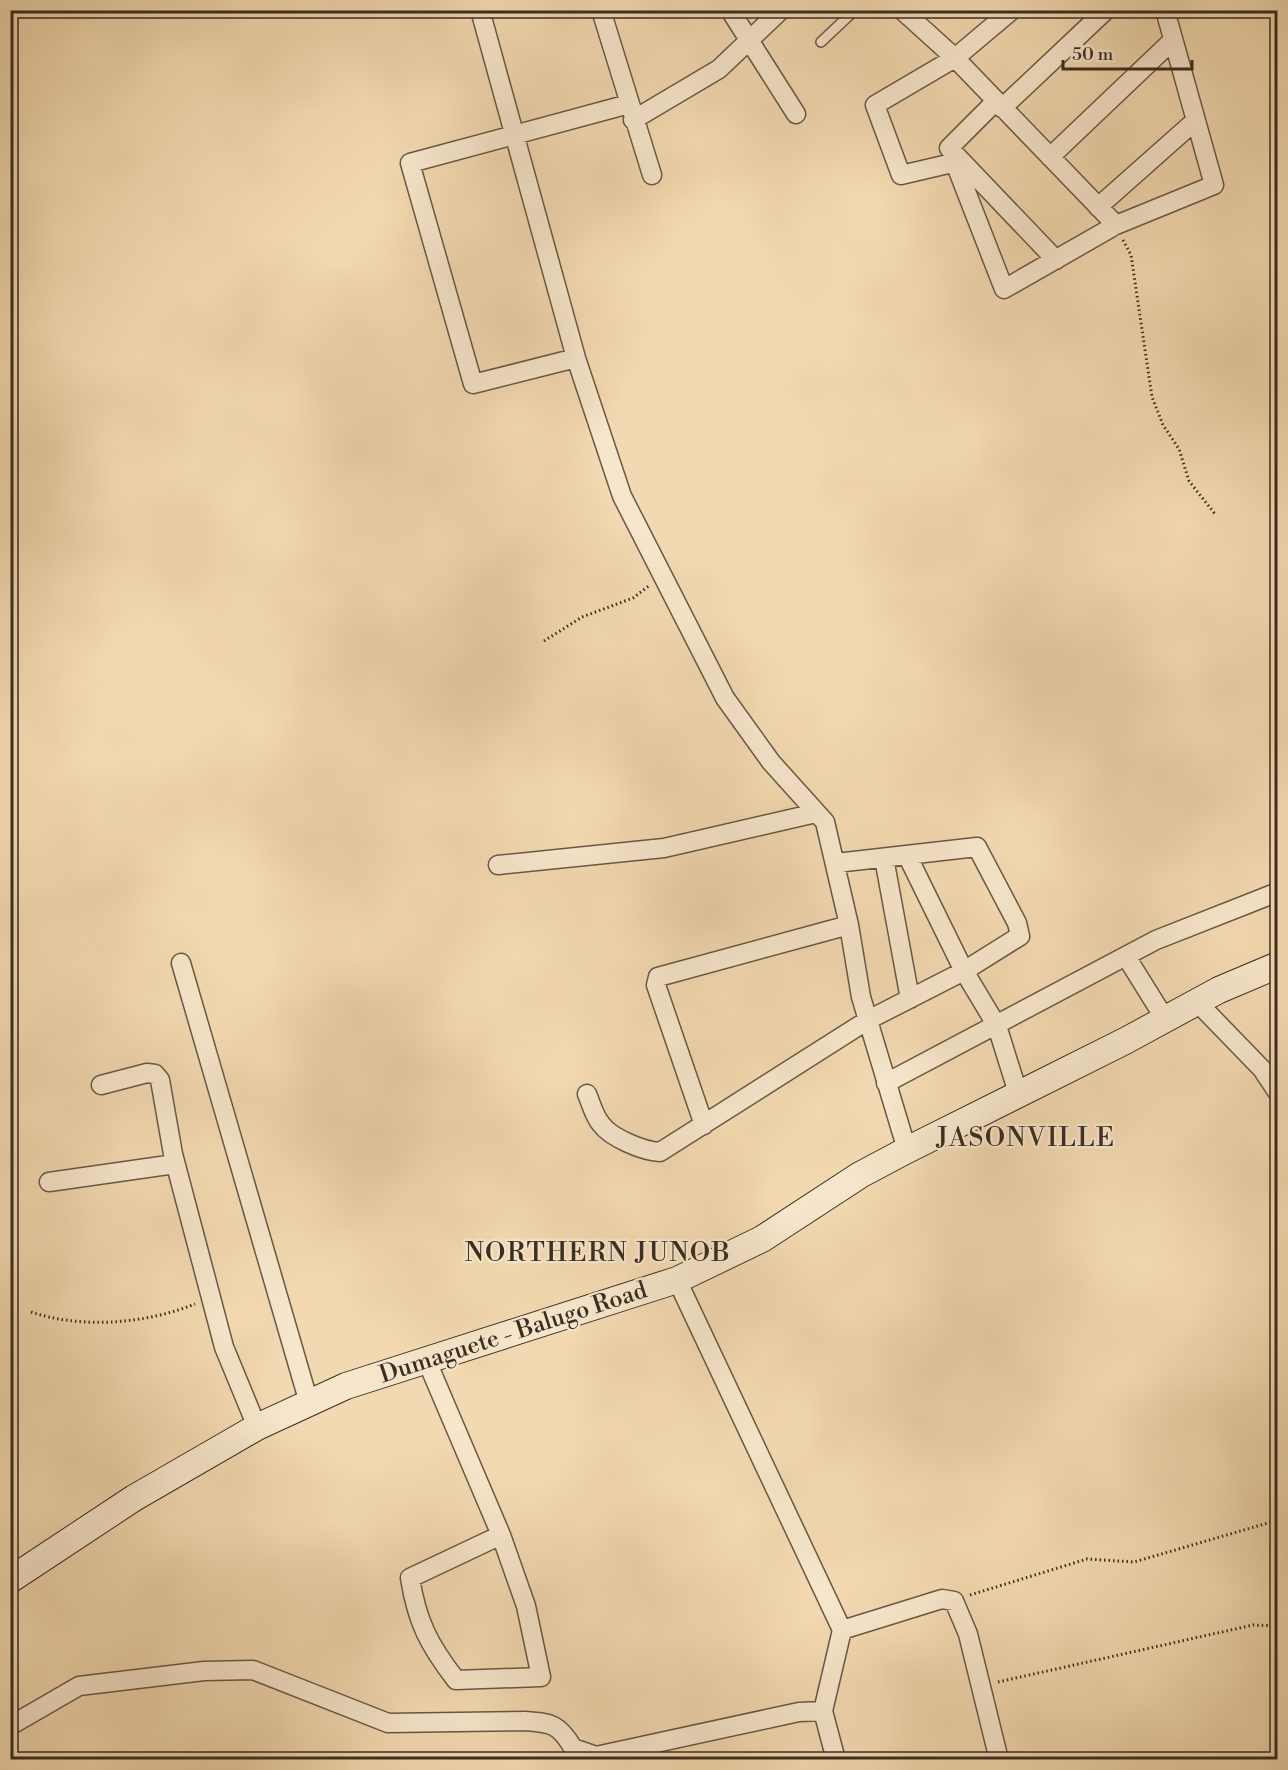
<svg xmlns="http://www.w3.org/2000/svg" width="1288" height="1770" font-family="'Libre Bodoni',serif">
  <rect width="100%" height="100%" fill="#f3d9b1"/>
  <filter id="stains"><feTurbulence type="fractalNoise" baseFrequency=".00333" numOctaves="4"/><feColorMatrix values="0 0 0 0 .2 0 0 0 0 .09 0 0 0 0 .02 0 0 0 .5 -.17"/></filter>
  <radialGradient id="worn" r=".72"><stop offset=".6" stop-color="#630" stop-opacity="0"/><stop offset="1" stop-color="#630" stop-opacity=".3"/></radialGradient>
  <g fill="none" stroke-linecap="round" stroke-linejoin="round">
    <defs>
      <path id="lane" d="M821 42 855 10"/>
      <path id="street" d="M480 10 576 358 622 496 725 698 771 762 825 822 849 925 861 997 907 1150
        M601 10 652 175
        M730 10 796 114
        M902 10 955 58 1116 225
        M996 101 949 148 1056 260
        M1002 108 1106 10
        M633 120 719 69 781 10
        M1050 157 1173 40
        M961 161 901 175 875 105 955 58 1012 10
        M955 163 1004 289 1116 225 1214 185 1165 10
        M1098 207 1195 121
        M576 358 473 384 410 163 629 104
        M907 855 964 971 997 1026 1018 1093
        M884 858 910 999
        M498 865 664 848 816 813
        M1127 958 1165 1019
        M181 963 309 1403
        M1197 1002 1262 1069 1278 1093
        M886 1083 1156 940 1278 892
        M101 1085 147 1073 155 1074 160 1080 173 1154 224 1347 257 1427
        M587 1094C591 1103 594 1116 601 1124 611 1138 643 1151 660 1152L868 1020 964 971 1020 936 1017 923 977 847 836 863
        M704 1125 656 985 658 977 849 925
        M49 1182 175 1164
        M677 1280 842 1630 823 1711 836 1760
        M426 1359 501 1535 526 1606 541 1677 456 1680C429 1645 417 1622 410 1578L501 1535
        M842 1630 942 1599 954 1601 968 1634 999 1760
        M10 1720 15 1723 79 1686 204 1671 253 1670 388 1723 525 1721C552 1723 559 1724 573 1748L596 1756 799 1712 823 1711"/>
      <path id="secondary" d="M10 1580 134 1498 257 1427 346 1386 677 1280 762 1239 860 1175 907 1150 1125 1041 1219 990 1278 965"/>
    </defs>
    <use href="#lane" stroke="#685845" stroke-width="12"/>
    <use href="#street" stroke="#685845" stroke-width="21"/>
    <use href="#secondary" stroke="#3a2d21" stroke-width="28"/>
    <path stroke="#3a2d21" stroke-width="3" stroke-dasharray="1.5 3" stroke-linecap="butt" d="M1123 240 1131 255 1152 397 1163 425 1179 449 1189 481 1215 514
      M544 641 582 617 633 598 650 585
      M31 1312C82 1329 145 1324 195 1304
      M970 1595 1087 1559 1134 1562 1278 1520
      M998 1682 1253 1625 1278 1626"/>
    <use href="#lane" stroke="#f7e6cc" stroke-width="9"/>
    <use href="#street" stroke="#f7e6cc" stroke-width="18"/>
    <use href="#secondary" stroke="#f7e6cc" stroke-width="26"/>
  </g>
  <g text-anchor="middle" stroke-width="4.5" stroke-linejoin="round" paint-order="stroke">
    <g font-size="24" fill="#3a2d21" stroke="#f7e6cc">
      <text transform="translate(513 1332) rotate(-18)" y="8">Dumaguete - Balugo Road</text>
    </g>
    <g font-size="26" letter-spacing="1.5" fill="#3a2d21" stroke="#f7e6cc">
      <text x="1026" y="1146">JASONVILLE</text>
      <text x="598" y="1261">NORTHERN JUNOB</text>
    </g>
  </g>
  <rect width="1288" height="1770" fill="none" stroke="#f3d9b1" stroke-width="36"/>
  <rect x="12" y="12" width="1264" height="1746" fill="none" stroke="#3a2d21" stroke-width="3"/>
  <rect x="18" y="18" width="1252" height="1734" fill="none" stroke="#3a2d21" stroke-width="1.5"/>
  <path d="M1063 60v9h129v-9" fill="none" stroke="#3a2d21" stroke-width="3"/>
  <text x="1072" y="60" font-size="18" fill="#3a2d21" stroke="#f7e6cc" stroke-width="4.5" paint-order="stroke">50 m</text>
  <rect width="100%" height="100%" filter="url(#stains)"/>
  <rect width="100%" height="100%" fill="url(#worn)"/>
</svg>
